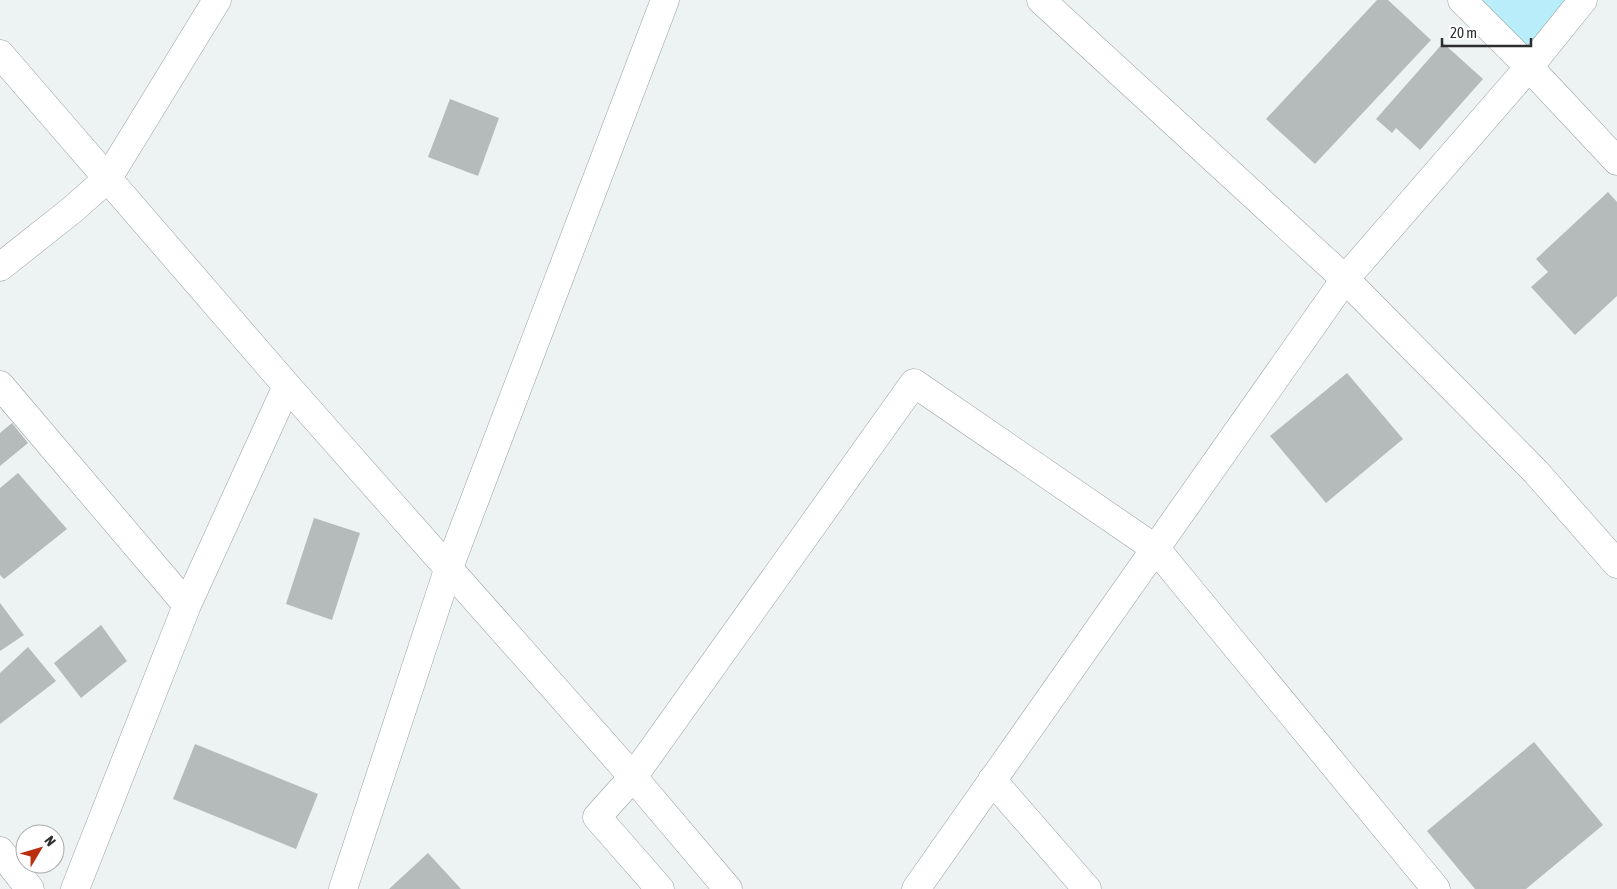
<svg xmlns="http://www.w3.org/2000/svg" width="1617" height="889" font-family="'Asap Condensed',sans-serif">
  <rect width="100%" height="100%" fill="#edf2f3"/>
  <path fill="#b9edf9" d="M1462 0H1577L1529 67Z"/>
  <path fill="#b5babb" d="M1377 0H1388L1431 40 1315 164 1266 119Z
    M1443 43 1483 79 1420 150 1396 128 1392 133 1376 119Z
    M450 99 499 118 478 176 428 157Z
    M1608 192 1617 202V296L1575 335 1531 287 1548 272 1536 259Z
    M1347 373 1403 439 1326 503 1270 436Z
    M12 423 28 443 0 466V433Z
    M18 473 67 529 4 579 0 575V488Z
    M314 518 360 533 332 620 286 604Z
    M0 603 24 635 0 651Z
    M101 625 127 661 81 698 54 663Z
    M28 647 56 681 0 724V673Z
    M1534 742 1603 825 1526 889H1475L1427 831Z
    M195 744 318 794 296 849 173 799Z
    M428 853 461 889H389Z"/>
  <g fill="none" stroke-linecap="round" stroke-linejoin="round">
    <defs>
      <path id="minor" d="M1462 0 1529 67 1617 161
        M0 54 287 386 633 777 728 889
        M0 267 72 210 108 178 217 0
        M0 385 187 605
        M992 780 1087 889
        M0 851 30 889
        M75 889 187 605 287 386
        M660 889 597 817 633 777 914 383 1156 549 1436 889
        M916 889 1345 279 1529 67 1583 0"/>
      <path id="tertiary" d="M1041 0 1345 279 1536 472 1617 564
        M343 889 448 570 665 0"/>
    </defs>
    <use href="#minor" stroke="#9a9fa0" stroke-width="29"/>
    <use href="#tertiary" stroke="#9a9fa0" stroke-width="29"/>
    <use href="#minor" stroke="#fff" stroke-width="28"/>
    <use href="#tertiary" stroke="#fff" stroke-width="28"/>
  </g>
  <g transform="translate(40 849) rotate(52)"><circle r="24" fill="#ffffff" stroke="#ababac"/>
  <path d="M0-4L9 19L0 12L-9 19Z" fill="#b92e0f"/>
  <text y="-8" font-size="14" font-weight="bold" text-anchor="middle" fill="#2c2e2f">N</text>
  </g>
  <path d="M1442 38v8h89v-8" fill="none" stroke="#2c2e2f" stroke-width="2.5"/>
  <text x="1450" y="38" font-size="15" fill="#2c2e2f" stroke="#ffffff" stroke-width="4" paint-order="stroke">20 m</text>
</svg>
